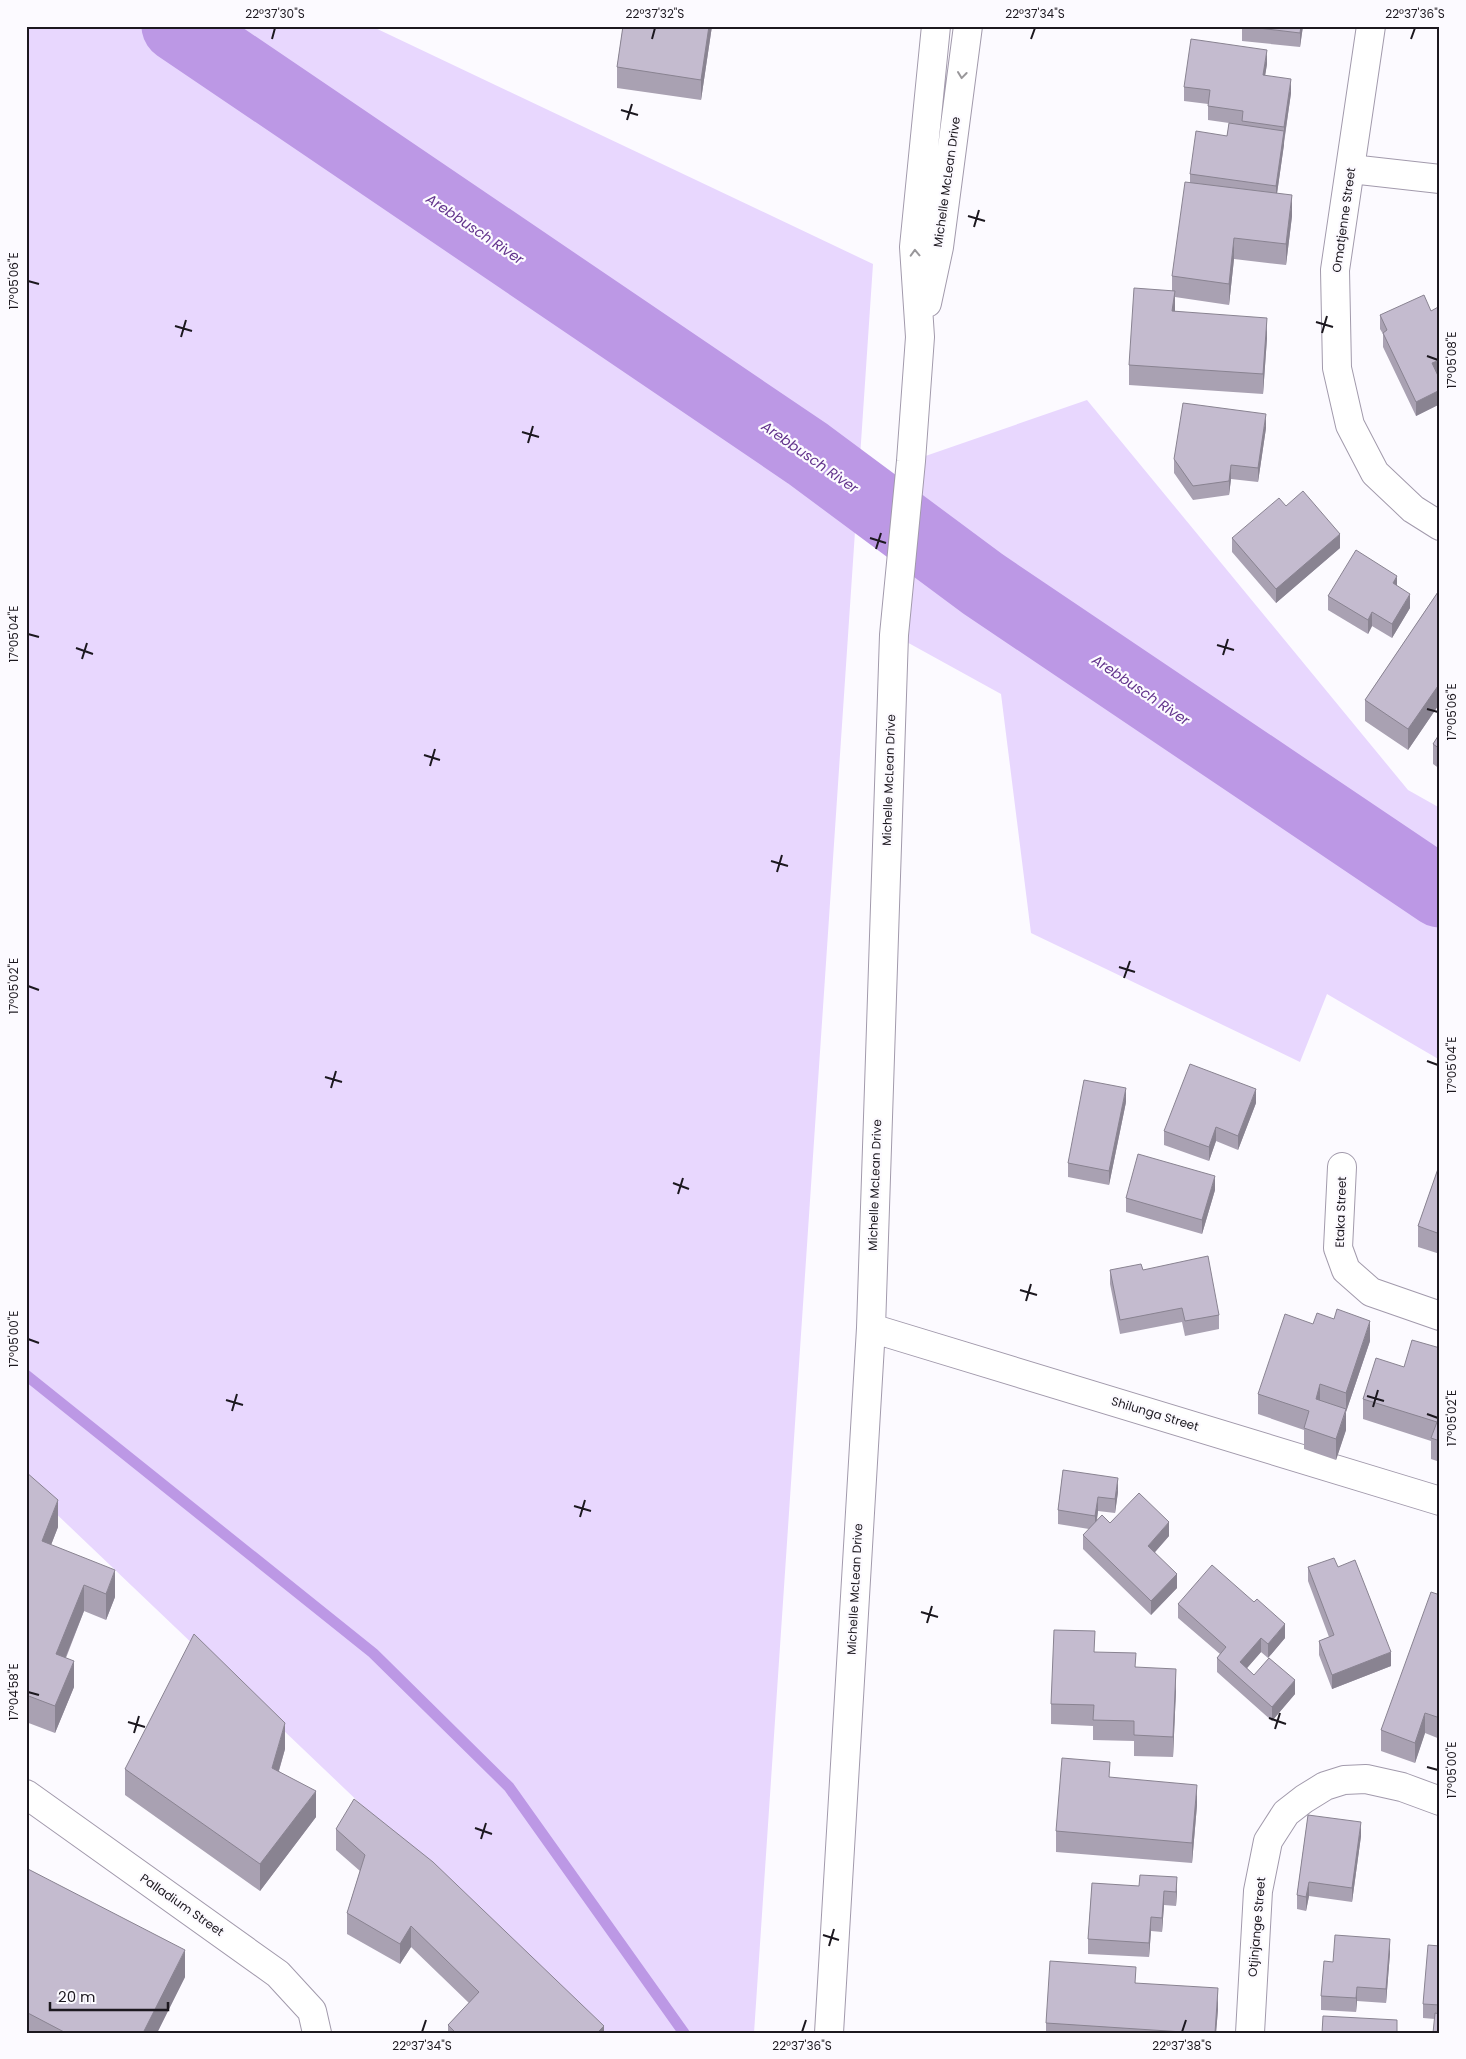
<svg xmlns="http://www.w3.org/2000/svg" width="1466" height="2059" font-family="Poppins,sans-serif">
  <rect width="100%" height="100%" fill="#fcfaff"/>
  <path fill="#e8d7fe" d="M26 26H371L873 264 754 2033H601L26 1485Z
    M1087 400 1408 790 1440 808V1060L1327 994 1300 1062 1031 933 1001 694 894 635 911 461Z"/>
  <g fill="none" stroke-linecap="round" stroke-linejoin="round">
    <path stroke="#bc98e5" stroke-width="11" d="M26 1375 373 1653 509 1787 684 2033"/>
    <path stroke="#bc98e5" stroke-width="71" d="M177 26 808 454 983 584 1440 892"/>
    <defs>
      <path id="minor" d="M1371 26 1335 270 1337 368 1350 425 1375 473 1413 509 1440 526
        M1351 169 1440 179
        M927 303 939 247 968 26
        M1342 1167 1338 1248 1346 1270 1371 1292 1440 1316
        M871 1328 1440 1501
        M26 1794 278 1974 312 2011 317 2033
        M829 2033 871 1328 894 635 911 461 920 337 914 247 936 26
        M1250 2033 1258 1891 1268 1841 1286 1813 1304 1799 1325 1786 1344 1780 1366 1779 1402 1787 1440 1801"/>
    </defs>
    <use href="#minor" stroke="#a29aac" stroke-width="30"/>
    <use href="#minor" stroke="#fff" stroke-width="28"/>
  </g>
  <path fill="#a9a1b2" d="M623 26H712L701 100 617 88V67Z
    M1242 26H1303L1300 47 1242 41Z
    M1267 64 1265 75 1291 93 1277 194 1292 216 1286 265 1234 259 1229 305 1175 297V311L1267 338 1263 394 1129 385V365L1172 291V276L1190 182V174L1227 136 1229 123 1208 120V104L1184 101V87Z
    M1431 311 1437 375 1440 380V404L1416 416 1383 347V334L1380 329V315Z
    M1266 428 1258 482 1231 479 1229 495 1193 500 1174 473V459Z
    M1286 506 1340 548 1276 603 1232 552V538Z
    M1440 589V703L1408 750 1365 721V700Z
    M1328 596 1410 608 1392 638 1372 626 1368 634 1328 610Z
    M1440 733V769L1433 764V744Z
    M1126 1102 1109 1185 1068 1177V1163Z
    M1256 1103 1238 1150 1216 1141 1209 1161 1164 1145V1131Z
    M1440 1163V1254L1418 1247V1226Z
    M1215 1190 1202 1234 1126 1212V1198Z
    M1110 1270H1143L1219 1315V1329L1185 1336 1182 1322 1120 1334 1110 1284Z
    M1370 1341 1346 1412V1430L1336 1460 1304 1449V1430L1258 1414V1394Z
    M1440 1348V1462L1431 1459V1441L1363 1419V1399L1404 1367Z
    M1063 1470 1118 1492 1115 1513 1098 1511 1097 1521 1169 1536 1155 1552 1177 1588 1151 1615 1083 1549V1535L1089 1529 1058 1524V1510Z
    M26 1472 58 1527 51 1545 115 1597 106 1620 84 1611 66 1658 74 1687 55 1733 26 1722Z
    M1308 1567H1338L1391 1666 1332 1689 1319 1655V1641L1329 1637 1308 1581Z
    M1440 1595V1739L1425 1733 1415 1763 1381 1751V1730Z
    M1178 1604 1285 1638 1268 1658 1261 1652 1247 1668 1254 1675 1295 1694 1272 1721 1217 1672V1658L1220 1654 1178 1618Z
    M1095 1652 1136 1667 1176 1690 1173 1757 1134 1756V1741L1093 1740V1726L1051 1724V1704Z
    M285 1749 279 1771 316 1817 260 1891 125 1795V1769Z
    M1110 1778 1197 1805 1192 1863 1056 1852V1831Z
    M1308 1815 1361 1836 1352 1902 1309 1896 1306 1911 1297 1909V1895Z
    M336 1829 604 2033H448V2025L469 2003 411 1947 400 1964 347 1934V1913L360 1871 336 1850Z
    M26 1868 185 1977 157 2033H26Z
    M1092 1883 1177 1891 1176 1906 1164 1905 1162 1932 1151 1931 1149 1957 1088 1954V1939Z
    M1440 1946V2033L1435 2019 1423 2018V2004Z
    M1390 1953 1386 2003 1357 2001 1356 2012 1321 2010V1996L1333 1962Z
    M1136 1983 1218 2009 1216 2033H1046V2023Z"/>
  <path fill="#898391" d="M709 26H712L701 100V80Z
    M1301 26H1303L1300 47V33Z
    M1267 50V64L1263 89V75Z
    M1291 79V93L1284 141V127Z
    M1284 131V145L1276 200V186Z
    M1292 195V216L1286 265V244Z
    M1234 238V259L1229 305V284Z
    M1175 291V312L1172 311Z
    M1267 318V338L1263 394V374Z
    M1440 360V374L1432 378V363Z
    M1440 390V404L1416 416V402Z
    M1266 414V428L1258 482V468Z
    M1231 465V479L1229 495V481Z
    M1340 534V548L1276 603V589Z
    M1397 576V590L1393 583Z
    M1410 594V608L1392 638V624Z
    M1372 612V626L1368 634V620Z
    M1440 683V703L1408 750V729Z
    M1126 1088V1102L1109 1185V1171Z
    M1256 1089V1103L1238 1150V1136Z
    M1216 1127V1141L1209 1161V1147Z
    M1215 1176V1190L1202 1234V1220Z
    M1370 1321V1341L1346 1412V1430L1336 1460V1439L1346 1411V1393Z
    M1320 1384V1404L1316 1399Z
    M1118 1478V1492L1115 1513V1499Z
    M1098 1497V1511L1095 1530V1516Z
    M58 1500V1527L42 1568V1541Z
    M1169 1522V1536L1148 1560V1546Z
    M115 1570V1597L106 1620V1594Z
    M1177 1574V1588L1151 1615V1601Z
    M84 1585V1611L56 1681V1654Z
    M1285 1624V1638L1268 1658V1644Z
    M1261 1638V1652L1240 1676V1662Z
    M1391 1652V1666L1332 1689V1675Z
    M74 1661V1687L55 1733V1706Z
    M1176 1669V1690L1173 1757V1737Z
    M1295 1680V1694L1272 1721V1707Z
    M1425 1713V1733L1415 1763V1743Z
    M285 1723V1749L272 1794V1768Z
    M1197 1785V1805L1192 1863V1843Z
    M316 1791V1817L260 1891V1864Z
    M1361 1822V1836L1352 1902V1888Z
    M1177 1877V1891L1176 1906V1892Z
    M1309 1882V1896L1306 1911V1897Z
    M1164 1891V1905L1162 1932V1918Z
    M1151 1917V1931L1149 1957V1943Z
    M411 1926V1947L400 1964V1944Z
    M1390 1939V1953L1386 2003V1989Z
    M185 1950V1977L157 2033H143Z
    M1357 1987V2001L1356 2012V1998Z
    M1218 1988V2009L1216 2033H1215Z
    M604 2026V2033H597Z"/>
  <path fill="#c4bbcf" stroke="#898391" d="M623 26H709L701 80 617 67Z
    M1242 26H1301L1300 33Z
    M1191 39 1267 50 1263 75 1291 79 1284 127 1242 121 1243 111 1208 106 1210 90 1184 87Z
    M1229 123 1284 131 1276 186 1190 174 1196 131 1227 136Z
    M1185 182 1292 195 1286 244 1234 238 1229 284 1172 276Z
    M1134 288 1175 291 1172 311 1267 318 1263 374 1129 365Z
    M1424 295 1431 311 1440 306V360L1432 363 1440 380V390L1416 402 1383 333 1387 330 1380 315Z
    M1183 403 1266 414 1258 468 1231 465 1229 481 1193 486 1174 459Z
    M1303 491 1340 534 1276 589 1232 538 1279 498 1286 506Z
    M1356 550 1397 576 1393 583 1410 594 1392 624 1372 612 1368 620 1328 596Z
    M1440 589V683L1408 729 1365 700Z
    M1440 733V749L1433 744Z
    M1190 1064 1256 1089 1238 1136 1216 1127 1209 1147 1164 1131Z
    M1084 1080 1126 1088 1109 1171 1068 1163Z
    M1138 1154 1215 1176 1202 1220 1126 1198Z
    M1440 1163V1234L1418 1226Z
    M1208 1256 1219 1315 1185 1321 1182 1308 1120 1320 1110 1270 1141 1264 1143 1270Z
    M1337 1309 1370 1321 1346 1393 1320 1384 1316 1399 1346 1409 1336 1439 1304 1428 1309 1411 1258 1394 1285 1314 1313 1324 1317 1313 1334 1319Z
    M1412 1340 1440 1348V1369L1438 1375H1440V1441L1431 1438 1437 1422 1363 1399 1376 1358 1404 1367Z
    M1063 1470 1118 1478 1115 1499 1098 1497 1095 1516 1058 1510Z
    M26 1472 58 1500 42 1541 115 1570 106 1594 84 1585 56 1654 74 1661 55 1706 26 1695Z
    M1139 1493 1169 1522 1148 1546 1177 1574 1151 1601 1083 1535 1102 1515 1110 1523Z
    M1334 1558 1338 1567 1355 1560 1391 1652 1332 1675 1319 1641 1334 1635 1308 1567Z
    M1212 1565 1254 1602 1257 1599 1285 1624 1268 1644 1261 1638 1240 1662 1254 1675 1269 1658 1295 1680 1272 1707 1217 1658 1226 1647 1178 1604Z
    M1431 1592 1440 1595V1718L1425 1713 1415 1743 1381 1730Z
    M1054 1630 1095 1631 1094 1652 1136 1653 1135 1667 1176 1669 1173 1737 1134 1735V1721L1093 1720 1094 1705 1051 1704Z
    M194 1634 285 1723 272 1768 316 1791 260 1864 125 1769Z
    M1062 1758 1110 1762 1109 1777 1197 1785 1192 1843 1056 1831Z
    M354 1799 433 1862 604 2026 597 2033H456L448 2025 479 1992 411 1926 400 1944 347 1913 365 1855 336 1829Z
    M1308 1815 1361 1822 1352 1888 1309 1882 1306 1897 1297 1895Z
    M26 1868 185 1950 143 2033H66L26 2012Z
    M1140 1875 1177 1877 1176 1892 1164 1891 1162 1918 1151 1917 1149 1943 1088 1939 1092 1883 1139 1886Z
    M1335 1935 1390 1939 1386 1989 1357 1987 1356 1998 1321 1996 1324 1961 1333 1962Z
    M1428 1945 1440 1946V2005L1423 2004Z
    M1050 1961 1136 1967 1135 1983 1218 1988 1215 2033H1198L1046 2023Z
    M1435 2013 1440 2014V2033H1433Z
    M1323 2016 1397 2020V2033H1322Z"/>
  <defs><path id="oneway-chevron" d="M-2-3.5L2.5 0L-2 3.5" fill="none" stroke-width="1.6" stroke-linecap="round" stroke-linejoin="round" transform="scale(1.25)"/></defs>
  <g stroke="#99979a">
    <use href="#oneway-chevron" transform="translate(962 75) rotate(97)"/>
    <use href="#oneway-chevron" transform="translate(915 253) rotate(-92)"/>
  </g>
  <path fill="none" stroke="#1c181f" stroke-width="2" d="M272 39 275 28M652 39 655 28M1031 39 1035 28M1411 39 1415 28M621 110 638 115M627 120 632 104M968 216 985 221M974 227 979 210M28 281 39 284M1316 322 1333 327M175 326 192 331M1322 333 1327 316M181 337 186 320M1427 356 1438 360M522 432 539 437M528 443 533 426M870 538 886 543M876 549 881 533M28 634 39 637M1217 645 1234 650M76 648 93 654M1223 655 1228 639M82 659 87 643M1427 709 1438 712M424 755 440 760M430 766 435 749M771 861 788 866M777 872 782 855M1119 967 1135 972M1124 978 1130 961M28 986 39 990M1427 1061 1438 1065M325 1077 342 1082M331 1088 336 1071M673 1183 689 1189M678 1194 683 1178M1020 1290 1037 1295M1026 1301 1031 1284M28 1339 39 1343M1367 1396 1384 1401M226 1400 243 1405M1373 1407 1378 1390M232 1411 237 1394M1427 1414 1438 1418M574 1506 591 1511M580 1517 585 1500M921 1612 938 1617M927 1623 932 1606M28 1692 39 1695M1269 1718 1286 1724M128 1722 145 1727M1275 1729 1280 1713M134 1733 139 1716M1427 1767 1438 1770M475 1828 492 1834M481 1839 486 1823M823 1935 839 1940M829 1946 834 1929M422 2032 426 2020M802 2032 806 2020M1182 2032 1186 2020"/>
  <g text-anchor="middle" stroke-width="4.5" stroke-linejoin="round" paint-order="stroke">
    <g font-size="12" fill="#1c181f" stroke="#fcfaff">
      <text transform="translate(947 182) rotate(-82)" y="4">Michelle McLean Drive</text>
      <text transform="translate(1344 220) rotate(-82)" y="4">Omatjenne Street</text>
      <text transform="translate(889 780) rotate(-88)" y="4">Michelle McLean Drive</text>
      <text transform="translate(875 1185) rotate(-88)" y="4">Michelle McLean Drive</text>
      <text transform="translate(1341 1212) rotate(-88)" y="4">Etaka Street</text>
      <text transform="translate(1155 1414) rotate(17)" y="4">Shilunga Street</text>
      <text transform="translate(855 1589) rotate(-87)" y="4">Michelle McLean Drive</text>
      <text transform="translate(182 1905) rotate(35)" y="4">Palladium Street</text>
      <text transform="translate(1257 1927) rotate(-85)" y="4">Otjinjange Street</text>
    </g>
    <g font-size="14" font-style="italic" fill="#62338c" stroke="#fcfaff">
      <text transform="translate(475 229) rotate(34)" y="5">Arebbusch River</text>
      <text transform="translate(810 457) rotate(35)" y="5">Arebbusch River</text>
      <text transform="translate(1141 690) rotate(34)" y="5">Arebbusch River</text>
    </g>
  </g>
  <rect width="1466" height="2059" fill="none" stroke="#fcfaff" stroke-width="55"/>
  <path d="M50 2002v8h118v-8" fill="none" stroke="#1c181f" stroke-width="2.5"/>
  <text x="58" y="2002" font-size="15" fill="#1c181f" stroke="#fcfaff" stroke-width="4" paint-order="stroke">20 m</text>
  <rect x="28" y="28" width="1410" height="2004" fill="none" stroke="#1c181f" stroke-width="2"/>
  <g font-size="12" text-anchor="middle" fill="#1c181f">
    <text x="275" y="18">22°37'30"S</text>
    <text x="655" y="18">22°37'32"S</text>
    <text x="1035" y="18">22°37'34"S</text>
    <text x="1415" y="18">22°37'36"S</text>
    <text transform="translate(14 281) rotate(-90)" y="4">17°05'06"E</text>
    <text transform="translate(1452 360) rotate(-90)" y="4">17°05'08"E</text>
    <text transform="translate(14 634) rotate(-90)" y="4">17°05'04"E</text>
    <text transform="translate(1452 712) rotate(-90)" y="4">17°05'06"E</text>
    <text transform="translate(14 986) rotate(-90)" y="4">17°05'02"E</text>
    <text transform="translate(1452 1065) rotate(-90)" y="4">17°05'04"E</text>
    <text transform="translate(14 1339) rotate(-90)" y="4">17°05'00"E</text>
    <text transform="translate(1452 1418) rotate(-90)" y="4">17°05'02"E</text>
    <text transform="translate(14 1692) rotate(-90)" y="4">17°04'58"E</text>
    <text transform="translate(1452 1770) rotate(-90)" y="4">17°05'00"E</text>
    <text x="422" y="2050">22°37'34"S</text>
    <text x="802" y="2050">22°37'36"S</text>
    <text x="1182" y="2050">22°37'38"S</text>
  </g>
</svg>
